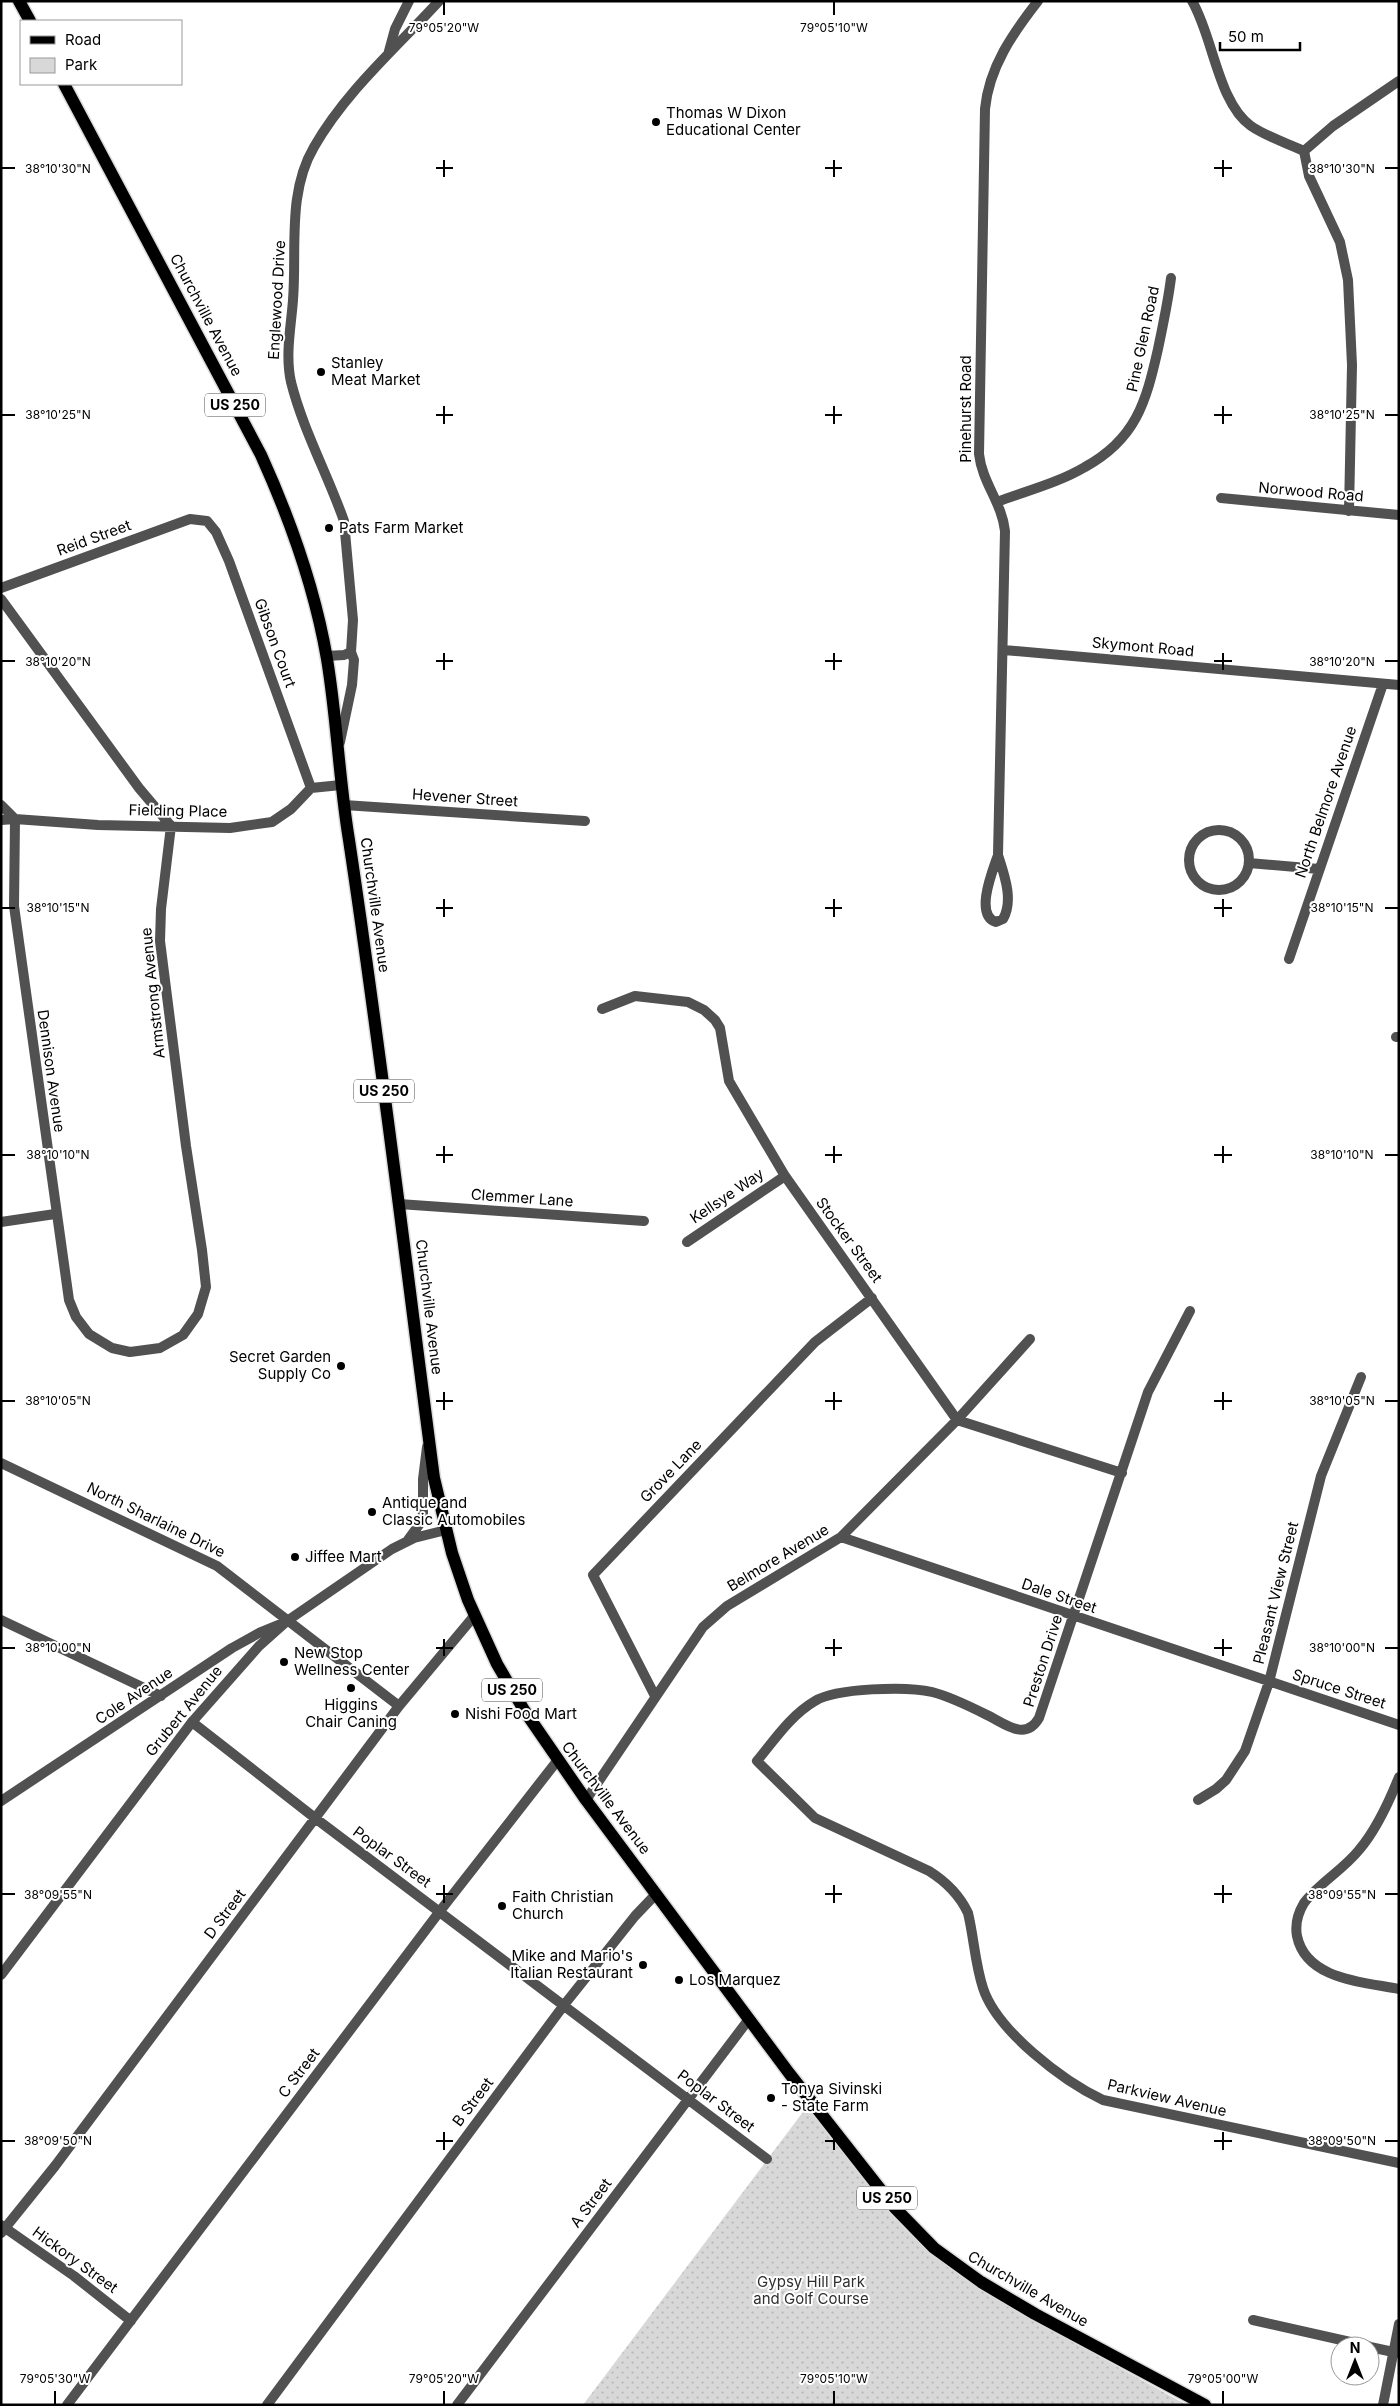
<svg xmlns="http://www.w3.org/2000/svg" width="1400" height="2406" font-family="Inter,sans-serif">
  <defs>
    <pattern id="green-dots" width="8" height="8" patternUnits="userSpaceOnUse" patternTransform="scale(1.25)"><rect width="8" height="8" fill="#d8d8d8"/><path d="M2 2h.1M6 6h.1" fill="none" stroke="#b8b8b8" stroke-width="1.8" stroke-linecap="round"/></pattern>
  </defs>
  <rect width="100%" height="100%" fill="#fff"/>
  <path fill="url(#green-dots)" d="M809 2104 962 2274 1013 2309 1187 2405H583Z"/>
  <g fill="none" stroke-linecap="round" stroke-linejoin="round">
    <defs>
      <path id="primary" d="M19 1 30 21
        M64 84 261 455C290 519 315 589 327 659 337 719 339 780 349 840 381 1052 406 1265 434 1478L452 1553 468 1600 497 1664 524 1710 586 1800 789 2073 895 2208 934 2248 981 2282 1035 2314 1205 2405"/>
    </defs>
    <use href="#primary" stroke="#dbdbdb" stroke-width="15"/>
    <path stroke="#515151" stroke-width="10" d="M1192 1C1213 36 1218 103 1251 126 1267 137 1287 143 1304 151
      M389 51 395 29 409 1
      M1304 151 1309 176 1340 242 1348 280 1352 365 1349 511
      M1304 151 1333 126 1399 81
      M1221 498 1399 515
      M997 502C1026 491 1058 483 1085 467 1136 439 1146 402 1158 349 1163 325 1168 302 1171 278
      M1 588 190 519 207 521 216 532 229 561 311 788
      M1 599 139 788 171 826 161 909 160 941 186 1146 202 1250 206 1287 198 1314 183 1335 160 1348 130 1352 112 1348 89 1334 76 1317 69 1300 14 906 15 819 1 805
      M1004 650 1399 685
      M344 805 585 821
      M1 820 15 819 98 825 230 828 272 822 291 809 311 788 341 785
      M1189 860a30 30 0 1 1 60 0a30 30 0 1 1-60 0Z
      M998 855C993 870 974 915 996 922L1003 919C1014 900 1004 874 998 855L1005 531C1002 503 982 482 979 454L985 109C989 67 1013 33 1038 1
      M1249 863 1319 869
      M1289 959 1383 684
      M602 1009 635 996 688 1002 704 1010 715 1020 720 1028 729 1081 785 1176 957 1420 1122 1473
      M1396 1037H1399
      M399 1204 644 1221
      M1 1222 55 1214
      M687 1242 785 1176
      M1190 1311 1148 1392 1039 1718C1026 1740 1008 1726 991 1717 973 1708 952 1697 932 1692 907 1686 836 1688 815 1701 791 1715 775 1739 757 1761L815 1818 929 1871C945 1881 960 1896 968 1913 974 1938 975 1964 983 1988 997 2031 1063 2081 1103 2100L1399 2163
      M1 1463 217 1566 399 1706
      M841 1537 1399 1725
      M1 1620 161 1696
      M655 1696 593 1575 815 1342 872 1298
      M192 1722 315 1818 767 2159
      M1399 1777C1389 1802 1377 1829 1359 1850 1343 1870 1318 1884 1304 1903 1298 1913 1295 1925 1297 1936 1306 1980 1364 1982 1399 1989
      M586 1800 703 1627 727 1606 841 1537 957 1420 1030 1339
      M1198 1800 1216 1789 1226 1780 1245 1751 1269 1682 1321 1476 1361 1377
      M1 1801 232 1648 259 1633 286 1622
      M1 2225 74 2276 131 2321
      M1 2233 55 2166 399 1706 475 1615
      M1253 2320 1368 2346
      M1370 2347 1398 2353
      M67 2405 440 1911 557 1761
      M267 2405 564 2005 635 1916 656 1894
      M457 2405 749 2019
      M1383 2405 1399 2324"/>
    <path stroke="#515151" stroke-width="10" d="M326 656 344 655 351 652
      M340 742 352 685 354 660 351 652 353 620 344 521C328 475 303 430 291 382 285 355 291 327 293 300 297 249 287 193 314 147 346 91 396 48 439 1
      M408 1540 421 1522 423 1513V1479L427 1447
      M1 1975 192 1722 259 1646 287 1621 392 1549 414 1538 446 1530"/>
    <use href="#primary" stroke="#000" stroke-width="12"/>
  </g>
  <path fill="none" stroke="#000" stroke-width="2" d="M444 2V15M834 2V15M444 160V177M834 160V177M1223 160V177M2 168H15M436 168H453M825 168H842M1214 168H1232M1385 168H1398M444 406V424M834 406V424M1223 406V424M2 415H15M436 415H453M825 415H842M1214 415H1232M1385 415H1398M444 653V670M834 653V670M1223 653V670M2 661H15M436 661H453M825 661H842M1214 661H1232M1385 661H1398M444 899V917M834 899V917M1223 899V917M2 908H15M436 908H453M825 908H842M1214 908H1232M1385 908H1398M444 1146V1163M834 1146V1163M1223 1146V1163M2 1155H15M436 1155H453M825 1155H842M1214 1155H1232M1385 1155H1398M444 1392V1410M834 1392V1410M1223 1392V1410M2 1401H15M436 1401H453M825 1401H842M1214 1401H1232M1385 1401H1398M444 1639V1656M834 1639V1656M1223 1639V1656M2 1648H15M436 1648H453M825 1648H842M1214 1648H1232M1385 1648H1398M444 1885V1903M834 1885V1903M1223 1885V1903M2 1894H15M436 1894H453M825 1894H842M1214 1894H1232M1385 1894H1398M444 2132V2150M834 2132V2150M1223 2132V2150M2 2141H15M436 2141H453M825 2141H842M1214 2141H1232M1385 2141H1398M55 2391V2404M444 2391V2404M834 2391V2404M1223 2391V2404"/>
  <g fill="#000" stroke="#fff" stroke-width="2">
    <circle cx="656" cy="122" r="5"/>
    <circle cx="321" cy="372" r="5"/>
    <circle cx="329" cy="528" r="5"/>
    <circle cx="341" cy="1366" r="5"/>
    <circle cx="372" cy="1512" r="5"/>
    <circle cx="295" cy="1557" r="5"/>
    <circle cx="284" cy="1662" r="5"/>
    <circle cx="351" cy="1688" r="5"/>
    <circle cx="455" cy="1714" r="5"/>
    <circle cx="502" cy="1906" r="5"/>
    <circle cx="643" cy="1965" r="5"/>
    <circle cx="679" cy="1980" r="5"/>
    <circle cx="771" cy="2098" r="5"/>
  </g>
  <g text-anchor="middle" stroke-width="4" stroke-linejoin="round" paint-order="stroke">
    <g fill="#fff" stroke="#4c4c4c" stroke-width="1">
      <rect x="205" y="393.5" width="60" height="23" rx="4"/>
      <rect x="354" y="1079.5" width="60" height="23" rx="4"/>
      <rect x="482" y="1678.5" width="60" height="23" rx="4"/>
      <rect x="857" y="2186.5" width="60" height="23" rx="4"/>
    </g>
    <g font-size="14" font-weight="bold" fill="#000">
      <text x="235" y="410">US 250</text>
      <text x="384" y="1096">US 250</text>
      <text x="512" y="1695">US 250</text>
      <text x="887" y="2203">US 250</text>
    </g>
    <g font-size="15" fill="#000" stroke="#fff" text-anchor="start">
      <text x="666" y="118">Thomas W Dixon<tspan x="666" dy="17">Educational Center</tspan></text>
      <text x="331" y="368">Stanley<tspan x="331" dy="17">Meat Market</tspan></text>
      <text x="339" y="533">Pats Farm Market</text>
      <text x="331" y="1362" text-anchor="end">Secret Garden<tspan x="331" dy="17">Supply Co</tspan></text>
      <text x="382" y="1508">Antique and<tspan x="382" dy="17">Classic Automobiles</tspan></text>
      <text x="305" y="1562">Jiffee Mart</text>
      <text x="294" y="1658">New Stop<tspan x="294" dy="17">Wellness Center</tspan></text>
      <text x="351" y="1710" text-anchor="middle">Higgins<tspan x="351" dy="17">Chair Caning</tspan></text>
      <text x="465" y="1719">Nishi Food Mart</text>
      <text x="512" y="1902">Faith Christian<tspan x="512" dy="17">Church</tspan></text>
      <text x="633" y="1961" text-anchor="end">Mike and Mario's<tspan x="633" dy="17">Italian Restaurant</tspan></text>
      <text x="689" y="1985">Los Marquez</text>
      <text x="781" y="2094">Tonya Sivinski<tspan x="781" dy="17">- State Farm</tspan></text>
    </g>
    <g font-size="15" fill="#000" stroke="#fff">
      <text transform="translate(277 300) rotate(-87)" y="5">Englewood Drive</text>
      <text transform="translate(206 315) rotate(62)" y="5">Churchville Avenue</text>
      <text transform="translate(1143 339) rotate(-78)" y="5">Pine Glen Road</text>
      <text transform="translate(966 409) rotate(-90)" y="5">Pinehurst Road</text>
      <text transform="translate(1311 492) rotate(5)" y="5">Norwood Road</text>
      <text transform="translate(94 538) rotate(-20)" y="5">Reid Street</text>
      <text transform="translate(275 643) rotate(70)" y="5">Gibson Court</text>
      <text transform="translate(1143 647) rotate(5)" y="5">Skymont Road</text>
      <text transform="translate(465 798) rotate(4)" y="5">Hevener Street</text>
      <text transform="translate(1326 802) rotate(-71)" y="5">North Belmore Avenue</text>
      <text transform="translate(178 811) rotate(1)" y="5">Fielding Place</text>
      <text transform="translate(375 905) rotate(82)" y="5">Churchville Avenue</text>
      <text transform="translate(153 993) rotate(-96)" y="5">Armstrong Avenue</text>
      <text transform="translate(51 1071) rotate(82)" y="5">Dennison Avenue</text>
      <text transform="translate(727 1196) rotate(-34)" y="5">Kellsye Way</text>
      <text transform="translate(522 1198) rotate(4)" y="5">Clemmer Lane</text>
      <text transform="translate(849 1240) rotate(54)" y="5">Stocker Street</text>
      <text transform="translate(429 1307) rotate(83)" y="5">Churchville Avenue</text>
      <text transform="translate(671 1471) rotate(-46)" y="5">Grove Lane</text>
      <text transform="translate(156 1520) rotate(26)" y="5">North Sharlaine Drive</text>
      <text transform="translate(778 1558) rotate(-31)" y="5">Belmore Avenue</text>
      <text transform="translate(1276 1593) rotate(-76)" y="5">Pleasant View Street</text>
      <text transform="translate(1059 1596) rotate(19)" y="5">Dale Street</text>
      <text transform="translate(1043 1661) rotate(-72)" y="5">Preston Drive</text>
      <text transform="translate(1339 1689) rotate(18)" y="5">Spruce Street</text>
      <text transform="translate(134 1696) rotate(-34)" y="5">Cole Avenue</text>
      <text transform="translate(184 1711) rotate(-51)" y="5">Grubert Avenue</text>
      <text transform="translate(606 1798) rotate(53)" y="5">Churchville Avenue</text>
      <text transform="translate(392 1857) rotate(36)" y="5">Poplar Street</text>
      <text transform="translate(225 1914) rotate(-53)" y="5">D Street</text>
      <text transform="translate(299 2073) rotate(-53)" y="5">C Street</text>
      <text transform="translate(1167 2098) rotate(13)" y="5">Parkview Avenue</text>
      <text transform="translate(716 2101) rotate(37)" y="5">Poplar Street</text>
      <text transform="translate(473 2102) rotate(-53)" y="5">B Street</text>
      <text transform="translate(591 2203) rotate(-53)" y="5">A Street</text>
      <text transform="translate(75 2260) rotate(36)" y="5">Hickory Street</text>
      <text transform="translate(1028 2289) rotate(30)" y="5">Churchville Avenue</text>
    </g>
    <g font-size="15" fill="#2f2f2f" stroke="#fff">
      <text x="811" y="2287">Gypsy Hill Park<tspan x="811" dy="17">and Golf Course</tspan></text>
    </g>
  </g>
  <g font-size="12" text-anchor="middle" fill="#000" stroke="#fff" stroke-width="4" stroke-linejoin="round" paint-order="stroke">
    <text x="444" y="32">79°05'20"W</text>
    <text x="834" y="32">79°05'10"W</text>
    <text x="58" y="173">38°10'30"N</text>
    <text x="1342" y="173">38°10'30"N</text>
    <text x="58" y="419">38°10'25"N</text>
    <text x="1342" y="419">38°10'25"N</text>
    <text x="58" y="666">38°10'20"N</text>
    <text x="1342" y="666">38°10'20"N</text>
    <text x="58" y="912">38°10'15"N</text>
    <text x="1342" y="912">38°10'15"N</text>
    <text x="58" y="1159">38°10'10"N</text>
    <text x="1342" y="1159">38°10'10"N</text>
    <text x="58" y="1405">38°10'05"N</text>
    <text x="1342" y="1405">38°10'05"N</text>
    <text x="58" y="1652">38°10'00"N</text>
    <text x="1342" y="1652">38°10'00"N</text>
    <text x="58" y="1899">38°09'55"N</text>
    <text x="1342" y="1899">38°09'55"N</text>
    <text x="58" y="2145">38°09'50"N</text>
    <text x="1342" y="2145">38°09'50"N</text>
    <text x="55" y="2383">79°05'30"W</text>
    <text x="444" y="2383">79°05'20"W</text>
    <text x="834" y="2383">79°05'10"W</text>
    <text x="1223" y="2383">79°05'00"W</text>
  </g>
  <rect width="1400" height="2406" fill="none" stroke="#000000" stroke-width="5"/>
  <rect x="20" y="20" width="162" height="65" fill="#ffffff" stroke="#999999"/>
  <rect x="30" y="36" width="25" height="8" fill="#000000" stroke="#999999"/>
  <text x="65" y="45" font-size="15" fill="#000000">Road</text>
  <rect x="30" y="58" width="25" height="15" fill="#d8d8d8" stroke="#999999"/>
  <text x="65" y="70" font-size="15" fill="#000000">Park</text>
  <g transform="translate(1355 2361)"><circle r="24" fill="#ffffff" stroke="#999999"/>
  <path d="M0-4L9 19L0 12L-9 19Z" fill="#000000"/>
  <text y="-8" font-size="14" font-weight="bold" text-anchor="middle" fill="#000000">N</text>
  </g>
  <path d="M1220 42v8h80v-8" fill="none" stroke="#000000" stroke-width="2.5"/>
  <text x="1228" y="42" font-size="15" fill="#000000" stroke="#ffffff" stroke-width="4" paint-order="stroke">50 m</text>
</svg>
